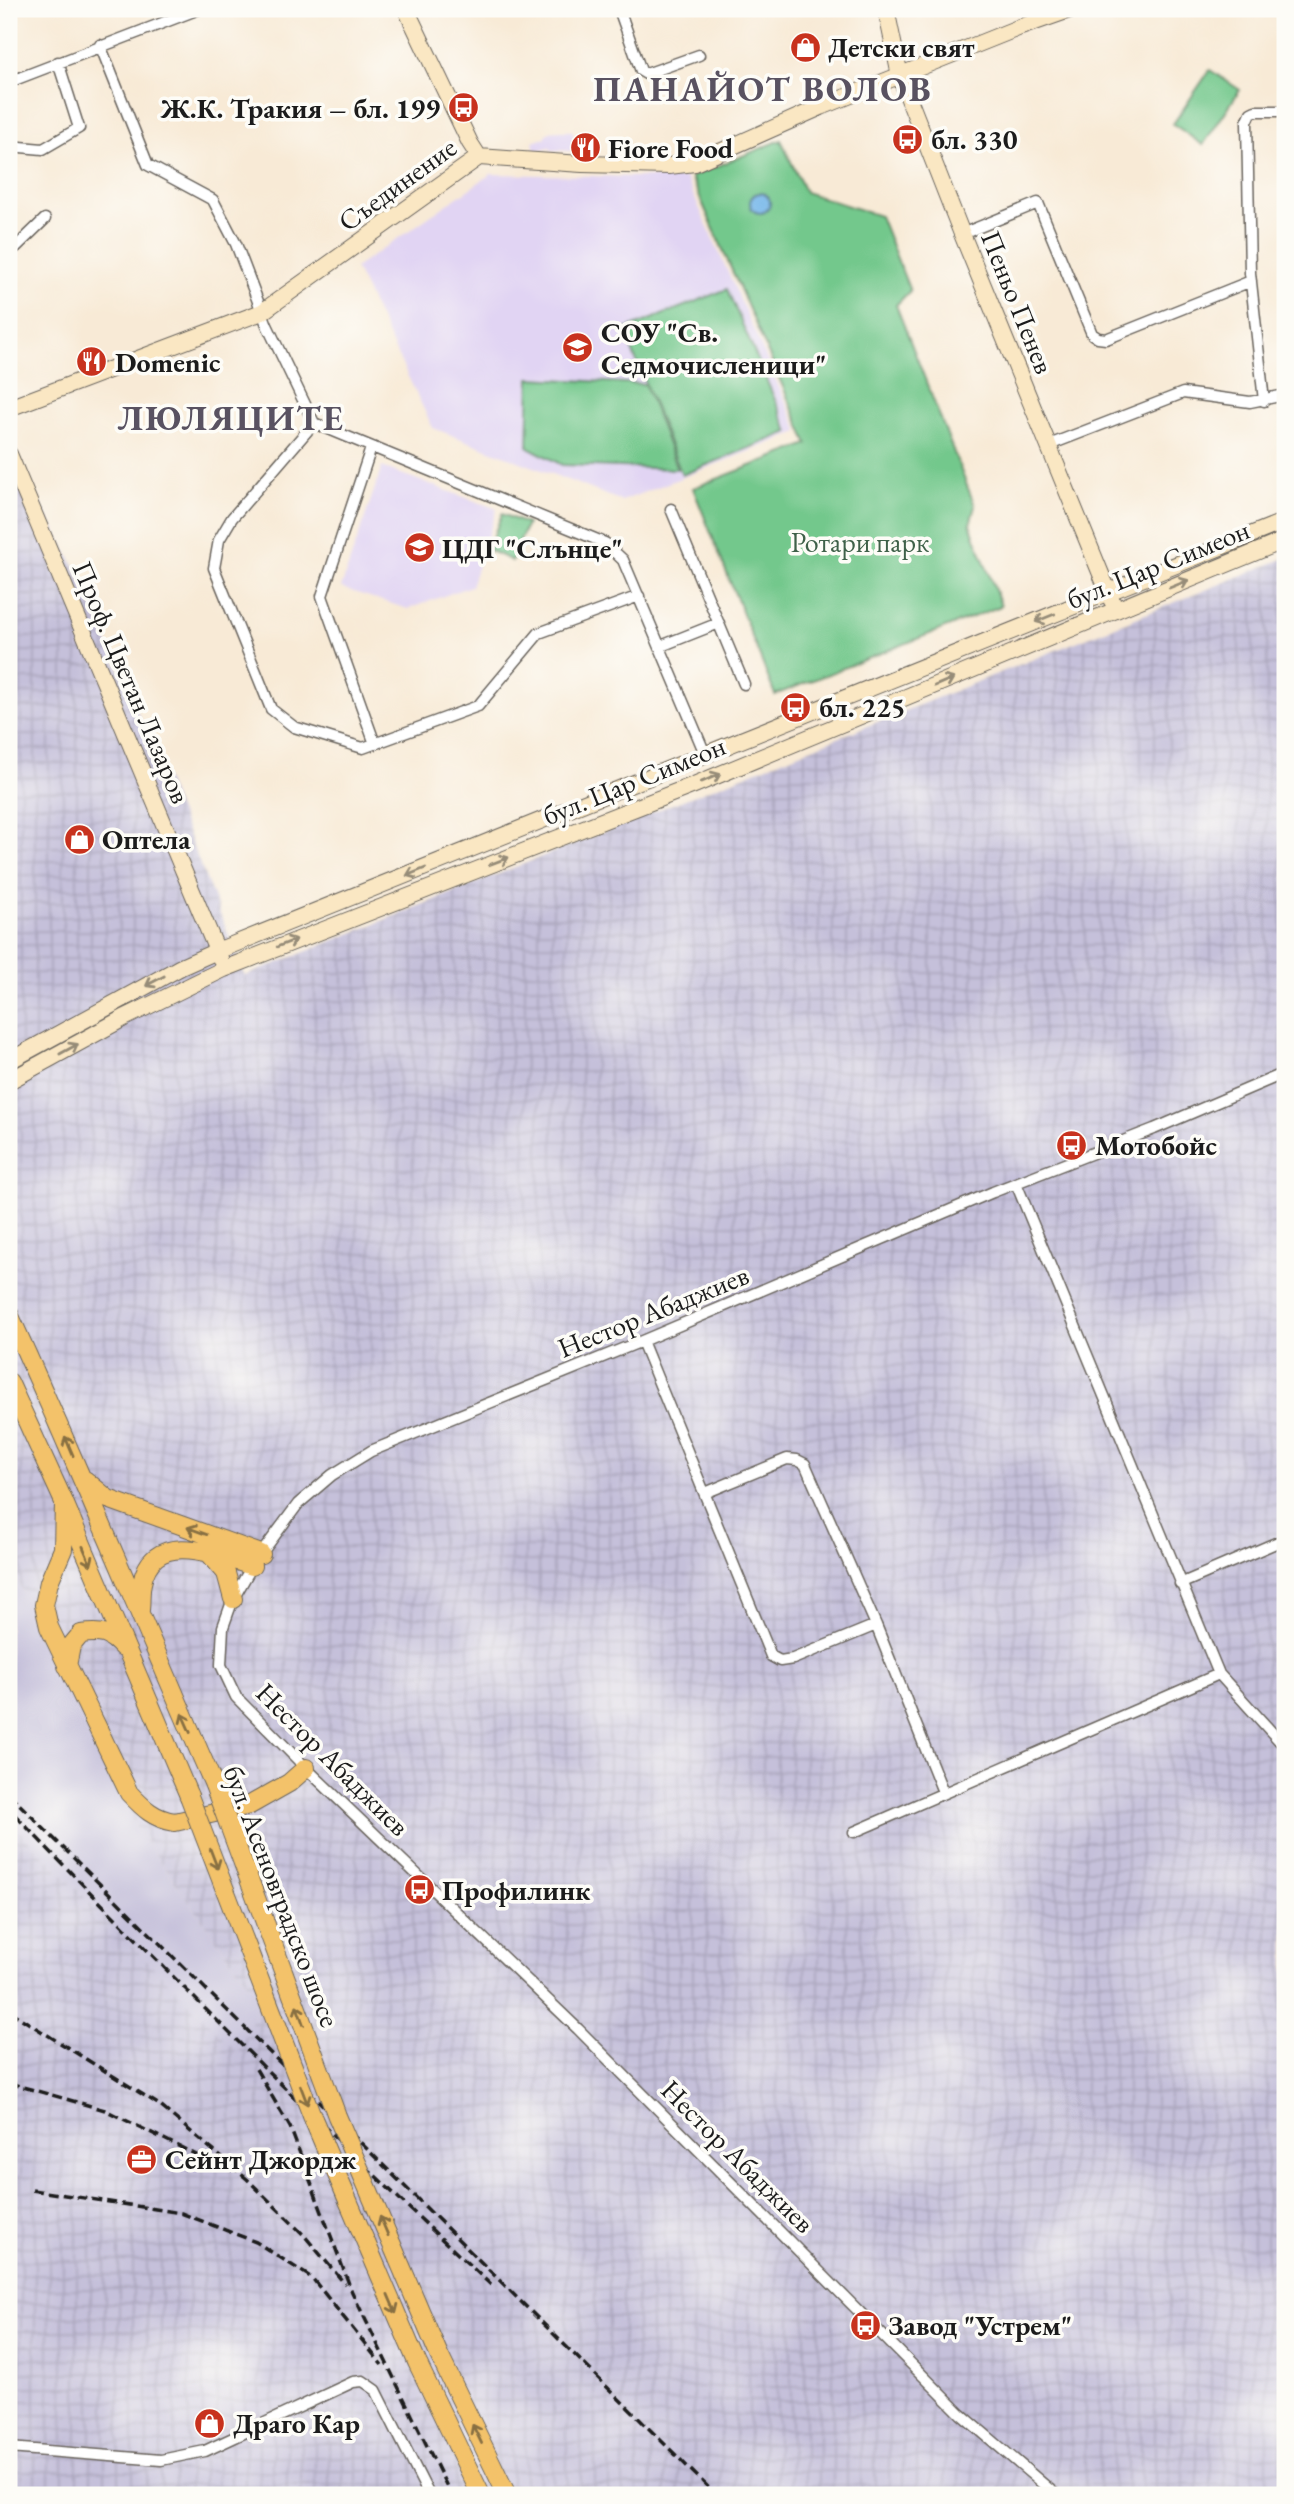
<svg xmlns="http://www.w3.org/2000/svg" width="1294" height="2504" font-family="'EB Garamond',serif">
  <defs>
    <pattern id="industrial-grid" width="8" height="8" patternUnits="userSpaceOnUse" patternTransform="scale(1.75)"><rect width="8" height="8" fill="#c5c0da"/><path d="M0 4h8M4 0v8" fill="none" stroke="#a9a4ba"/></pattern>
    <pattern id="water-ripples" width="26" height="14" patternUnits="userSpaceOnUse" patternTransform="scale(1.75)"><rect width="26" height="14" fill="#76b7ea"/><path d="M2 4q2-2 4 0t4 0M15 11q2-2 4 0t4 0" fill="none" stroke="#6094bd"/></pattern>
  </defs>
  <rect width="100%" height="100%" fill="#fdfcf7"/>
  <filter id="ink" filterUnits="userSpaceOnUse"><feTurbulence type="fractalNoise" baseFrequency=".0143" numOctaves="2"/><feDisplacementMap in="SourceGraphic" scale="14" xChannelSelector="R" yChannelSelector="G"/><feConvolveMatrix kernelMatrix="1 2 1 2 8 2 1 2 1" color-interpolation-filters="sRGB"/></filter>
  <filter id="wash" filterUnits="userSpaceOnUse"><feTurbulence type="fractalNoise" baseFrequency=".00686" numOctaves="4" result="noise"/><feDisplacementMap in="SourceGraphic" scale="28" xChannelSelector="R" yChannelSelector="G"/><feGaussianBlur stdDeviation="1.57" result="paint"/><feColorMatrix in="noise" values="0 0 0 0 0 0 0 0 0 0 0 0 0 0 0 0 0 1.4 0 .05"/><feComposite in="paint" operator="in"/></filter>
  <g filter="url(#wash)">
    <rect width="100%" height="100%" fill="#f8ead6"/>
    <path fill="#e1d4f3" d="M553 131H573V151L551 150 550 147 535 151 533 141 546 138V134Z
      M491 174 686 178 799 432 622 501 433 428 355 268Z
      M382 467 497 509 471 586 408 609 341 588Z"/>
    <path fill="url(#industrial-grid)" d="M9 445 74 565 155 752 245 976 1285 558V2495H9V1820L238 2052 260 2000 138 1831 41 1638 9 1558Z"/>
    <path fill="#c5c0da" d="M9 1558 41 1638 138 1831 260 2000 238 2053 9 1820Z"/>
    <path fill="#73c88c" stroke="#487254" stroke-width="2" d="M1210 70 1240 90 1203 145 1173 124Z
      M781 140 805 192 880 216 910 291 896 305 975 506 970 524 1001 606 775 695 693 488 808 444 691 177Z
      M727 289 789 432 682 475 624 330Z
      M530 378 645 384 677 469 562 465 528 447Z
      M502 514 527 524 512 561 488 550Z"/>
    <path fill="url(#water-ripples)" stroke="#496a83" stroke-width="2" d="M750 203a10 10 0 1 1 20 0a10 10 0 1 1-20 0Z"/>
  </g>
  <g filter="url(#ink)">
    <g fill="none" stroke-linecap="round" stroke-linejoin="round">
      <defs>
        <path id="street" d="M619 9 641 71 646 74 699 55
          M100 45 148 165 213 200 236 244 267 325 314 423 605 543 623 560 706 756
          M9 82 199 9
          M9 146 43 149 79 128 58 62
          M962 234 1038 203 1092 334 1098 338 1106 339 1251 281
          M9 248 16 247 45 219
          M1264 401 1250 273 1247 122 1251 113 1255 111H1285
          M314 423 232 518 219 540 214 568 271 709 294 727 363 748 478 706 539 633 639 596
          M1049 445 1183 393 1250 402 1285 395
          M371 448 322 596 375 744
          M671 509 744 684
          M661 646 719 623
          M1016 1183 1219 1674 1285 1747
          M642 1341 771 1656 780 1661 793 1659 876 1625
          M705 1493 787 1459 797 1460 805 1464 876 1625 943 1792
          M1180 1584 1285 1539
          M854 1832 1219 1674
          M9 2448 161 2460 205 2451 353 2382 363 2381 376 2390 429 2495
          M1056 2495 961 2414 578 2029 306 1768 236 1697 221 1665 223 1627 233 1599 252 1566 298 1504 332 1475 371 1451 642 1341 993 1192 1154 1129 1285 1073"/>
        <path id="secondary" d="M406 9 470 143 479 157
          M886 9 900 76 962 234 1112 601
          M9 408 262 312 479 157 582 164 669 166 695 163 821 107 1018 28 1072 9
          M9 454 220 958
          M9 1061 181 967 217 951 1285 521
          M9 1081 124 1018 224 969 694 785 1285 540"/>
        <path id="primary" d="M9 1314C80 1470 145 1628 214 1785
          M9 1382 64 1502 189 1796
          M85 1480 108 1499 261 1554
          M64 1502 63 1549 49 1582 44 1605 49 1627 129 1793C143 1808 154 1819 175 1822L250 1805 289 1783 306 1768
          M208 1552 226 1573 233 1599
          M140 1610C141 1602 140 1592 142 1583 153 1527 217 1555 252 1566
          M67 1666 71 1646 81 1634C102 1631 109 1633 123 1648"/>
      </defs>
      <use href="#street" stroke="#69645d" stroke-width="13"/>
      <use href="#secondary" stroke="#69645d" stroke-width="18"/>
      <use href="#primary" stroke="#69645d" stroke-width="20"/>
      <use href="#street" stroke="#fff" stroke-width="10"/>
      <use href="#secondary" stroke="#fae7c3" stroke-width="16"/>
      <use href="#primary" stroke="#f3c26a" stroke-width="18"/>
      <path stroke="#1c1c1c" stroke-width="3.5" stroke-dasharray="10 5" stroke-linecap="butt" d="M9 1794 716 2495
        M15 1815C170 1975 327 2133 491 2285
        M9 2011 158 2104 247 2179 303 2234 345 2284
        M256 2069 290 2127 352 2292 451 2495
        M9 2083 105 2110 225 2169
        M32 2190 181 2213 256 2242 312 2278 382 2365"/>
      <defs>
        <path id="primary-bridge" d="M214 1785 337 2116 439 2355 507 2495
          M189 1796 314 2121 417 2362 481 2495"/>
      </defs>
      <use href="#primary-bridge" stroke="#69645d" stroke-width="20" stroke-linecap="butt"/>
      <use href="#primary-bridge" stroke="#f3c26a" stroke-width="18"/>
    </g>
    <defs><path id="oneway-shaft" d="M-6 0H5M1.5-3L5.5 0L1.5 3" fill="none" stroke-width="1.6" stroke-linecap="round" stroke-linejoin="round" transform="scale(1.75)"/></defs>
    <g stroke="#968c78">
      <use href="#oneway-shaft" transform="translate(1179 584) rotate(-22)"/>
      <use href="#oneway-shaft" transform="translate(1045 618) rotate(158)"/>
      <use href="#oneway-shaft" transform="translate(944 682) rotate(-23)"/>
      <use href="#oneway-shaft" transform="translate(711 778) rotate(-23)"/>
      <use href="#oneway-shaft" transform="translate(499 861) rotate(-21)"/>
      <use href="#oneway-shaft" transform="translate(416 872) rotate(158)"/>
      <use href="#oneway-shaft" transform="translate(287 943) rotate(-21)"/>
      <use href="#oneway-shaft" transform="translate(155 981) rotate(152)"/>
      <use href="#oneway-shaft" transform="translate(69 1049) rotate(-29)"/>
    </g>
    <g stroke="#886f43">
      <use href="#oneway-shaft" transform="translate(69 1446) rotate(-113)"/>
      <use href="#oneway-shaft" transform="translate(197 1531) rotate(-160)"/>
      <use href="#oneway-shaft" transform="translate(87 1556) rotate(67)"/>
      <use href="#oneway-shaft" transform="translate(186 1723) rotate(-114)"/>
      <use href="#oneway-shaft" transform="translate(214 1859) rotate(69)"/>
      <use href="#oneway-shaft" transform="translate(300 2015) rotate(-110)"/>
      <use href="#oneway-shaft" transform="translate(304 2095) rotate(69)"/>
      <use href="#oneway-shaft" transform="translate(384 2226) rotate(-113)"/>
      <use href="#oneway-shaft" transform="translate(392 2304) rotate(67)"/>
      <use href="#oneway-shaft" transform="translate(477 2434) rotate(-116)"/>
    </g>
  </g>
  <defs>
    <symbol id="shop-disc" viewBox="-11 -11 22 22"><circle r="9.5" fill="#c8321e" stroke="#fdfcf7"/><path d="M-5-2.5h2.3a2.7 3.5 0 0 1 5.4 0H5L5.5 6h-11ZM-1.5-2.5h3a1.5 2.3 0 0 0-3 0Z" fill="#fff"/></symbol>
    <symbol id="bus-disc" viewBox="-11 -11 22 22"><circle r="9.5" fill="#c8321e" stroke="#fdfcf7"/><path d="M-5-6H5V4H4V6H2V4H-2V6H-4V4H-5ZM-3.5-4V0h7V-4ZM-3.5 1.2v1.5H-2V1.2ZM2 1.2v1.5H3.5V1.2Z" fill="#fff"/></symbol>
    <symbol id="restaurant-disc" viewBox="-11 -11 22 22"><circle r="9.5" fill="#c8321e" stroke="#fdfcf7"/><path d="M-5-6h1v4h1v-4h1v4h1v-4h1v5L-1.5 .5V6h-2V.5L-5-1ZM5-6V6H3V1.5H1.5Q1.5-4 5-6Z" fill="#fff"/></symbol>
    <symbol id="school-disc" viewBox="-11 -11 22 22"><circle r="9.5" fill="#c8321e" stroke="#fdfcf7"/><path d="M0-5L7-2L0 1L-7-2ZM-4 1L0 2.5L4 1V4Q0 6-4 4Z" fill="#fff"/></symbol>
    <symbol id="office-disc" viewBox="-11 -11 22 22"><circle r="9.5" fill="#c8321e" stroke="#fdfcf7"/><path d="M-6-3h4V-5.5h4V-3h4V5H-6ZM-1-4.5V-3h2v-1.5ZM-6 0V1H6V0Z" fill="#fff"/></symbol>
  </defs>
  <g fill-rule="evenodd">
    <use href="#shop-disc" x="788" y="30" width="35" height="35"/>
    <use href="#bus-disc" x="446" y="90" width="35" height="35"/>
    <use href="#bus-disc" x="890" y="122" width="35" height="35"/>
    <use href="#restaurant-disc" x="568" y="130" width="35" height="35"/>
    <use href="#school-disc" x="560" y="330" width="35" height="35"/>
    <use href="#restaurant-disc" x="74" y="344" width="35" height="35"/>
    <use href="#school-disc" x="402" y="530" width="35" height="35"/>
    <use href="#bus-disc" x="778" y="690" width="35" height="35"/>
    <use href="#shop-disc" x="62" y="822" width="35" height="35"/>
    <use href="#bus-disc" x="1054" y="1128" width="35" height="35"/>
    <use href="#bus-disc" x="402" y="1872" width="35" height="35"/>
    <use href="#office-disc" x="124" y="2142" width="35" height="35"/>
    <use href="#bus-disc" x="848" y="2308" width="35" height="35"/>
    <use href="#shop-disc" x="192" y="2406" width="35" height="35"/>
  </g>
  <g text-anchor="middle" stroke-width="7" stroke-linejoin="round" paint-order="stroke">
    <g font-size="28" font-weight="bold" fill="#1c1c1c" stroke="#fdfcf7" text-anchor="start">
      <text x="828" y="57">Детски свят</text>
      <text x="440" y="118" text-anchor="end">Ж.К. Тракия – бл. 199</text>
      <text x="931" y="149">бл. 330</text>
      <text x="608" y="158">Fiore Food</text>
      <text x="601" y="342">СОУ "Св.<tspan x="601" dy="32">Седмочисленици"</tspan></text>
      <text x="115" y="372">Domenic</text>
      <text x="442" y="558">ЦДГ "Слънце"</text>
      <text x="819" y="717">бл. 225</text>
      <text x="102" y="849">Оптела</text>
      <text x="1095" y="1155">Мотобойс</text>
      <text x="442" y="1900">Профилинк</text>
      <text x="165" y="2169">Сейнт Джордж</text>
      <text x="888" y="2335">Завод "Устрем"</text>
      <text x="233" y="2433">Драго Кар</text>
    </g>
    <g font-size="28" fill="#1c1c1c" stroke="#fdfcf7">
      <text transform="translate(397 184) rotate(-36)" y="10">Съединение</text>
      <text transform="translate(1018 302) rotate(68)" y="10">Пеньо Пенев</text>
      <text transform="translate(1158 564) rotate(-22)" y="10">бул. Цар Симеон</text>
      <text transform="translate(132 682) rotate(67)" y="10">Проф. Цветан Лазаров</text>
      <text transform="translate(634 780) rotate(-22)" y="10">бул. Цар Симеон</text>
      <text transform="translate(653 1311) rotate(-22)" y="10">Нестор Абаджиев</text>
      <text transform="translate(333 1759) rotate(45)" y="10">Нестор Абаджиев</text>
      <text transform="translate(282 1896) rotate(69)" y="10">бул. Асеновградско шосе</text>
      <text transform="translate(738 2156) rotate(45)" y="10">Нестор Абаджиев</text>
    </g>
    <g font-size="28" fill="#3f6149" stroke="#fdfcf7">
      <text x="860" y="552">Ротари парк</text>
    </g>
    <g font-size="35" font-weight="bold" letter-spacing="2" fill="#595261" stroke="#fdfcf7">
      <text x="763" y="101">ПАНАЙОТ ВОЛОВ</text>
      <text x="231" y="430">ЛЮЛЯЦИТЕ</text>
    </g>
  </g>
  <rect width="1294" height="2504" fill="none" stroke="#fdfcf7" stroke-width="35"/>
</svg>
